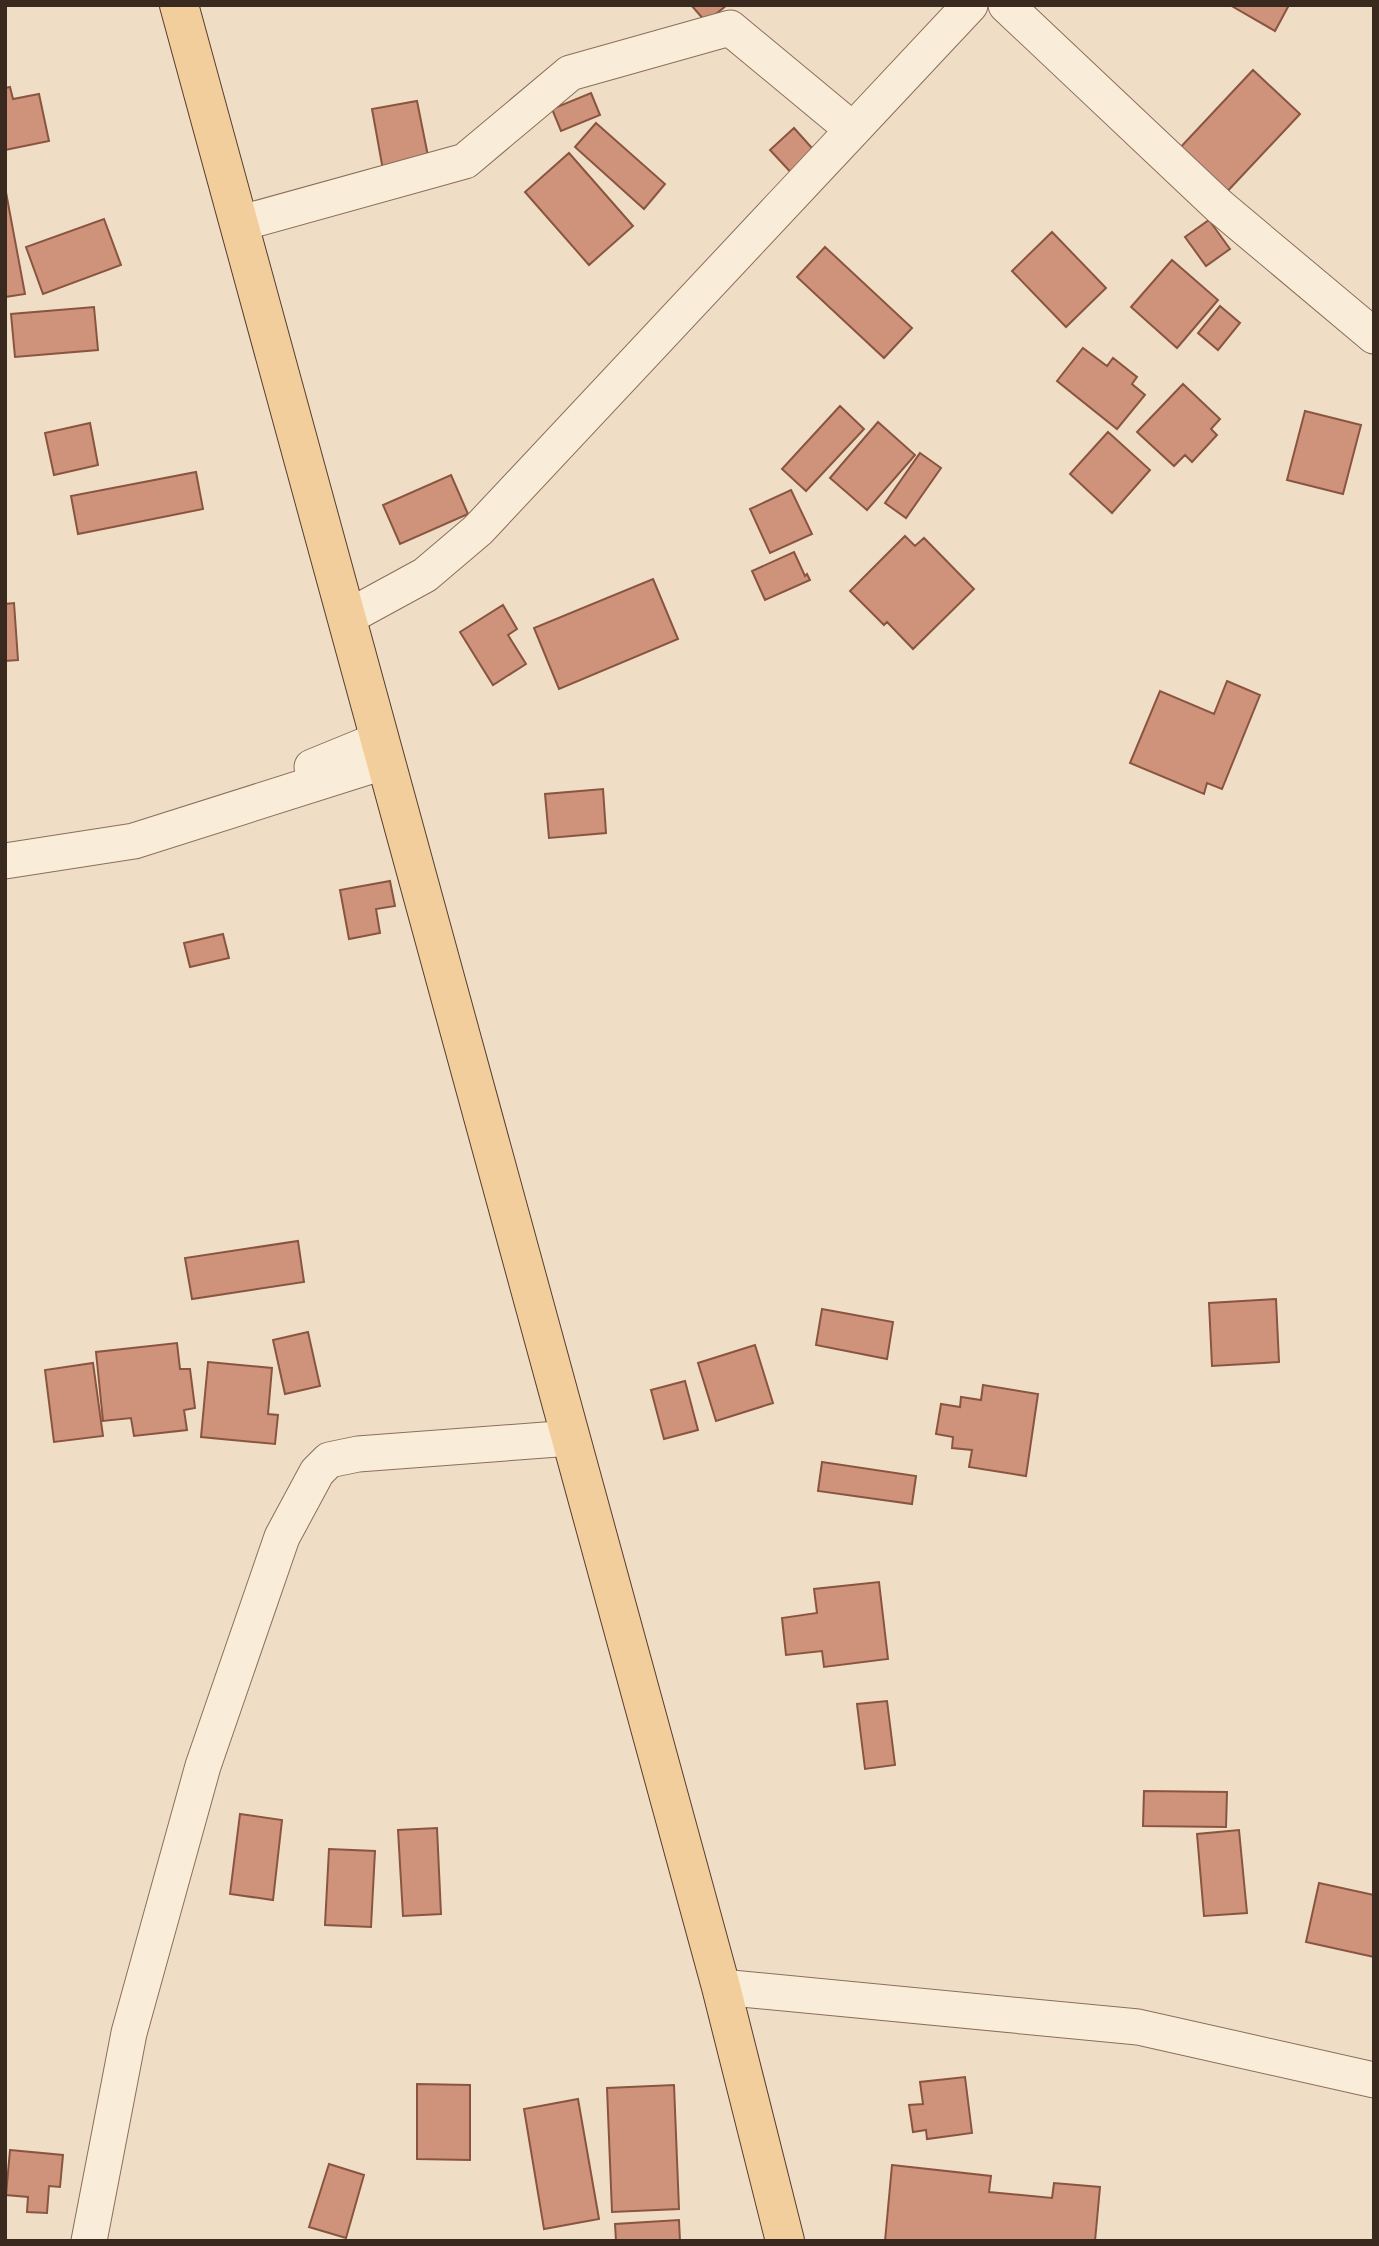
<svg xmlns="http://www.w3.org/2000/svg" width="1379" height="2246" font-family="Merriweather,serif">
  <rect width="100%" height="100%" fill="#efdec5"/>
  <path fill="#ce937a" stroke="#8a5540" stroke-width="2" d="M691 5H727L706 22Z
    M1230 5H1289L1275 31Z
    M1253 70 1300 114 1223 196 1177 151Z
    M10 87 13 99 39 94 49 141 5 150V88Z
    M591 93 600 115 561 131 552 109Z
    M417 101 429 161 383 170 372 109Z
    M596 123 665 184 644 209 575 147Z
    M794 128 820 157 797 179 770 150Z
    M569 153 633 226 589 265 525 192Z
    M5 187 25 294 5 297Z
    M104 219 121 265 43 294 26 247Z
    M1209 220 1230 249 1206 266 1185 237Z
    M1052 232 1106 288 1066 327 1012 271Z
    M825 247 912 328 884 358 797 277Z
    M1172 260 1218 300 1177 348 1131 307Z
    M1220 306 1240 323 1218 350 1198 333Z
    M94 307 98 350 15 357 11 314Z
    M1083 348 1107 366 1113 358 1137 377 1132 384 1145 395 1117 429 1057 381Z
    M1183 384 1220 419 1211 429 1217 435 1192 462 1185 455 1174 466 1137 432Z
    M840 406 864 429 806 491 782 469Z
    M1305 411 1361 425 1343 494 1287 480Z
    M878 422 915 455 867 510 830 478Z
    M90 423 98 465 54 475 45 433Z
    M1108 432 1150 470 1112 513 1070 474Z
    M920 453 941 468 906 518 885 503Z
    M196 472 203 509 78 534 71 496Z
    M451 475 468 514 400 544 383 505Z
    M791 490 812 534 770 553 750 509Z
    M905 536 915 546 924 538 974 589 913 649 887 622 884 625 850 591Z
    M794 552 805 576 807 574 810 580 765 600 752 571Z
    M653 579 678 639 559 689 534 628Z
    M14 603 18 660 5 661V604Z
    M503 605 517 629 508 635 526 664 493 685 460 632Z
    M1227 681 1260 695 1222 789 1207 783 1204 794 1130 763 1160 691 1214 714Z
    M603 789 606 833 549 838 545 794Z
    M390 881 395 906 376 909 380 933 349 939 340 890Z
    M223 934 229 958 190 967 184 943Z
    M298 1241 304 1282 192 1299 185 1258Z
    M1276 1299 1279 1362 1212 1366 1209 1303Z
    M822 1309 893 1322 887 1359 816 1345Z
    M308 1332 320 1386 285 1394 273 1340Z
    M177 1343 180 1369H190L195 1408 184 1410 187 1430 134 1436 131 1418 103 1421 96 1352Z
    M755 1345 773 1403 716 1421 698 1363Z
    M208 1362 272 1368 268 1414 278 1415 275 1444 201 1437Z
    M93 1363 103 1436 54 1442 45 1370Z
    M685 1381 698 1430 664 1439 651 1390Z
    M983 1385 1038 1394 1026 1476 969 1467 972 1450 952 1448 953 1437 936 1434 941 1404 960 1407 961 1397 981 1400Z
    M822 1462 916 1476 912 1504 818 1491Z
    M879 1582 888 1659 824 1667 822 1651 786 1655 782 1618 817 1613 814 1589Z
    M887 1701 895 1765 865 1769 857 1704Z
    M1144 1791 1227 1792 1226 1827 1143 1826Z
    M240 1814 282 1820 273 1900 230 1894Z
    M437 1828 441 1914 403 1916 398 1830Z
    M1239 1830 1247 1913 1204 1916 1197 1834Z
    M329 1849 375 1851 371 1927 325 1925Z
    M1319 1883 1374 1895V1957L1306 1942Z
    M965 2077 972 2133 927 2139 926 2130 913 2132 909 2105 923 2104 920 2082Z
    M417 2084 470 2085V2160L417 2159Z
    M674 2085 679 2209 612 2212 607 2088Z
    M578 2099 599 2219 544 2229 524 2109Z
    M10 2150 63 2155 60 2187 49 2186 47 2213 27 2212 28 2197 6 2195Z
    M329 2164 364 2175 346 2238 309 2227Z
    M892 2165 991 2176 989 2192 1052 2198 1054 2183 1100 2187 1095 2241H885Z
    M679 2220 680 2241H616L615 2224Z"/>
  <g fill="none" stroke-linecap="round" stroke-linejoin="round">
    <defs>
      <path id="street" d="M1006 5 1219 206 1374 336
        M238 224 465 161 570 73 730 28 853 130
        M346 618 425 575 478 530 970 5
        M5 861 134 841 386 761 378 740 312 767
        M721 1987 1138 2027 1374 2080
        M89 2241 129 2033 203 1766 282 1537 317 1472 329 1460 358 1454 571 1438"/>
      <path id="primary" d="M179 5 721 1987 785 2241"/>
    </defs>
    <use href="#street" stroke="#8a6f5a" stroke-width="37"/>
    <use href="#primary" stroke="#583d2f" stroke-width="40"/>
    <use href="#street" stroke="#f9ecd8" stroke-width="35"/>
    <use href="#primary" stroke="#f2ce9c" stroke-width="38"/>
  </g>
  <rect width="1379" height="2246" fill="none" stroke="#3a291f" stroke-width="14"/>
</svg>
